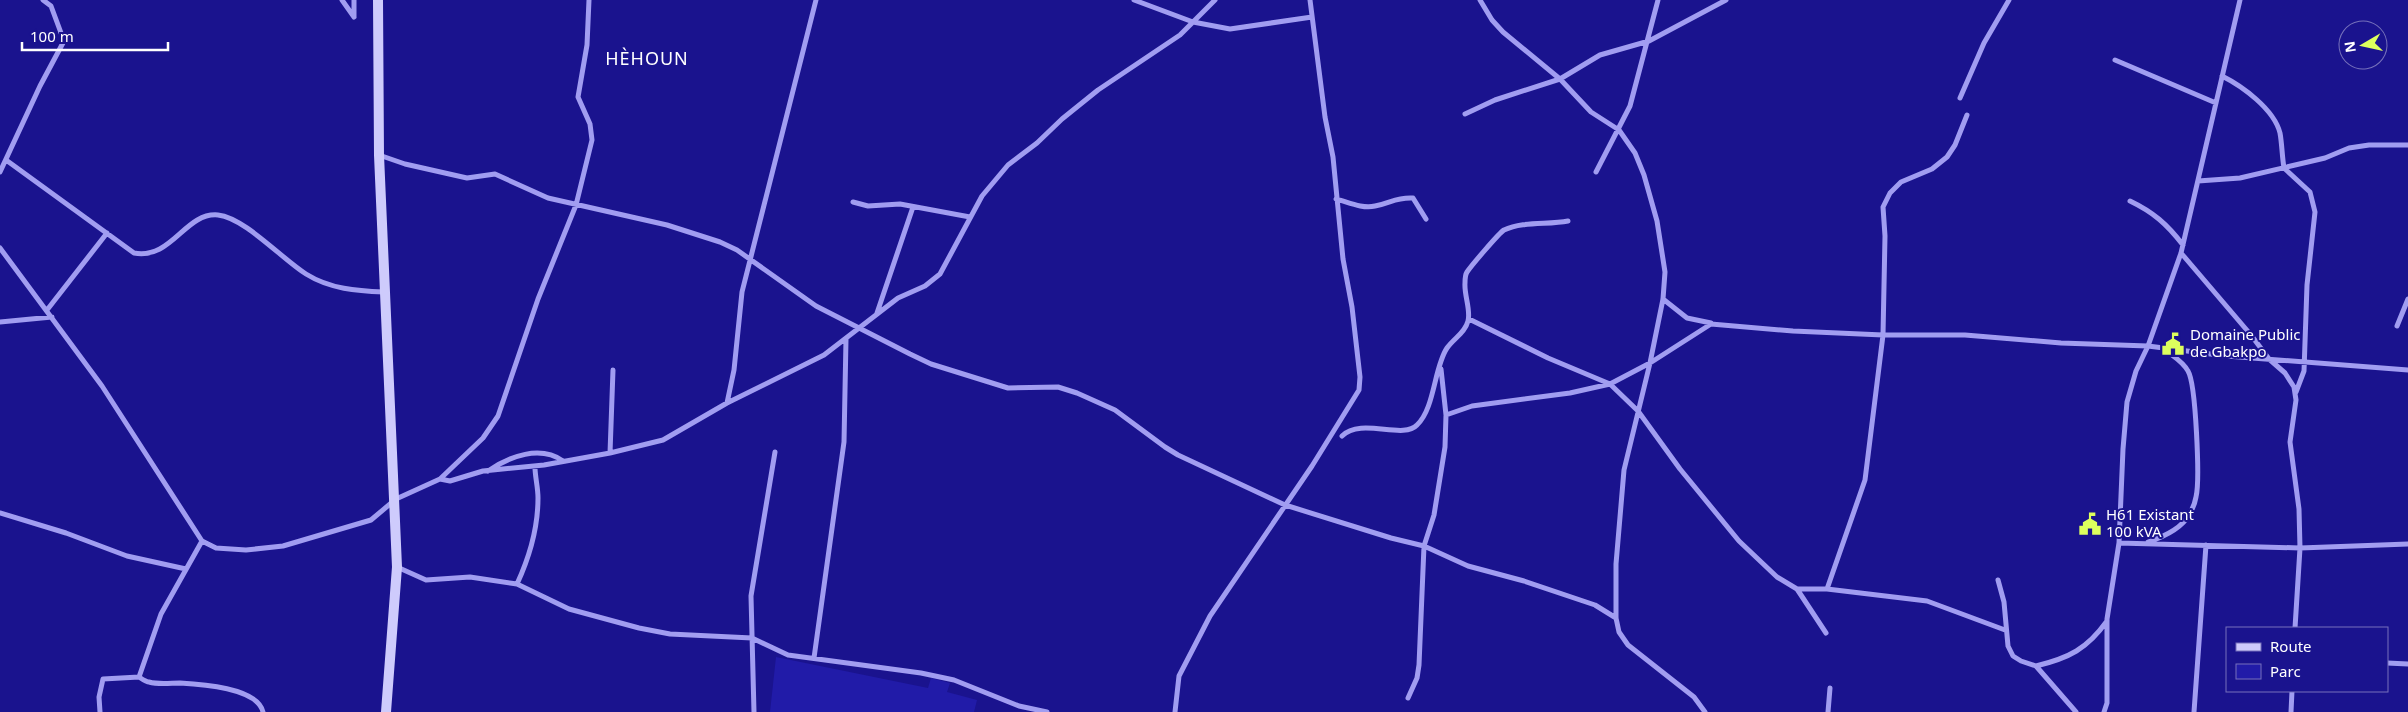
<svg xmlns="http://www.w3.org/2000/svg" width="2408" height="712" font-family="'Noto Sans',sans-serif">
  <rect width="100%" height="100%" fill="#1a138e"/>
  <path fill="#211ba8" d="M776 657 928 688 931 678 950 683 947 692 977 700 974 712H770Z"/>
  <g fill="none" stroke-linecap="round" stroke-linejoin="round">
    <path stroke="#a19df1" stroke-width="5" d="M342 0 354 17
      M354 0V16
      M1134 0 1193 22 1230 29 1312 17
      M1480 0 1492 20 1503 32 1560 79 1591 112 1619 130 1635 153 1644 175 1657 221 1665 272 1663 299 1650 363 1624 470 1616 564V618L1619 632 1628 645 1694 697 1705 712
      M2115 60 2216 103
      M2222 76C2242 86 2274 109 2280 133 2282 144 2282 156 2284 168L2310 192 2315 212 2307 285 2304 371 2296 392
      M1960 98 1984 43 2009 0
      M1465 114 1495 100 1560 79 1600 55 1649 41 1726 0
      M379 155 405 164 467 178 495 174 548 198 667 225 720 242 737 250 816 306 910 354 931 364 1008 388 1058 387 1077 393 1115 410 1165 447 1178 455 1285 505 1391 538 1424 546 1468 566 1524 581 1595 605 1616 618
      M6 160 134 253C172 260 185 212 218 215 245 218 282 259 306 274 330 289 357 291 384 292
      M0 172 40 86 64 41 51 6 43 0
      M1596 172 1630 106 1658 0
      M2198 181 2240 178 2325 158 2349 148 2369 145H2408
      M1336 199C1348 202 1362 209 1375 206 1391 203 1396 197 1413 198L1426 219
      M2130 201C2153 212 2167 224 2183 245
      M853 202 868 206 900 204 970 217
      M0 248 102 386 202 541 161 614 139 677 103 679 99 697 100 712
      M2181 253 2251 335 2269 359 2285 373 2294 387 2296 400 2290 442 2299 509 2300 548 2295 628
      M1663 299 1687 318 1711 323
      M47 310 107 233
      M877 313 913 207
      M1469 319 1548 358 1610 384 1638 411 1680 469 1739 541 1777 577 1797 589H1827L1927 601 2005 630
      M0 322 52 317
      M2397 326 2408 299
      M727 403 734 370 742 292 816 0
      M1446 415 1472 406 1570 393 1610 384 1650 363 1711 324 1793 331 1883 335H1965L2061 343 2148 346 2226 356 2408 370
      M1342 436C1361 417 1403 440 1417 425 1435 408 1434 367 1447 348 1454 338 1465 333 1468 321 1471 310 1464 295 1465 283 1465 280 1465 275 1467 272 1471 266 1499 233 1504 230 1523 221 1548 225 1568 221
      M610 453 613 370
      M488 471C510 456 540 445 563 461
      M440 479 483 438 498 416 538 299 576 205 592 140 590 124 578 97 587 45 589 0
      M0 513 66 533 127 556 186 569
      M202 541 216 548 246 550 283 546 371 520 396 499 440 479 450 481 483 471 544 465 610 453 663 440 727 403 824 355 898 298 925 286 940 274 982 196 1008 165 1037 143 1062 119 1098 90 1180 35 1215 0
      M2148 542C2163 537 2181 529 2189 515 2192 510 2195 503 2196 497 2200 481 2196 384 2188 371 2183 361 2171 355 2163 348
      M2119 543 2300 548 2408 544
      M397 567 426 580 470 577 517 584 569 609 639 628 670 634 752 638 788 655 921 673 954 680 1019 706 1047 712
      M1998 580 2004 602 2008 646 2013 656 2021 661 2036 666 2076 712
      M517 584C529 558 538 527 538 498 538 487 535 477 535 467
      M1797 589 1826 633
      M1827 589 1865 480 1883 335 1885 236 1883 207 1890 193 1901 182 1932 169 1947 157 1955 145 1967 115
      M814 658 844 442 846 339
      M2387 663 2408 664
      M2036 666C2069 658 2087 649 2107 621
      M139 677C142 679 146 682 149 682 159 685 171 683 180 683 200 684 258 688 263 712
      M1408 698 1417 678 1419 665 1424 546 1434 515 1445 447 1446 415 1441 369
      M754 712 751 596 775 452
      M1175 712 1179 676 1210 616 1312 466 1359 390 1360 377 1352 307 1343 259 1333 157 1325 117 1310 0
      M1828 712 1830 688
      M2104 712 2107 703V619L2119 543 2123 449 2127 402 2136 371 2148 346 2181 253 2240 0
      M2194 712 2206 545
      M2291 712 2292 691"/>
    <path stroke="#cecbfc" stroke-width="10" d="M378 0 379 155 397 567 386 712"/>
  </g>
  <defs>
    <symbol id="civic-bare" viewBox="-9 -9 18 18"><path d="M-.6-6.5H3V-4.5H.6V-3L4-1V1h2V6H-6V1h2V-1L-.6-3ZM-1.2 2.5V6h2.4V2.5Z" fill="#ddff5d" stroke="#1a138e" stroke-width="2.5" paint-order="stroke"/></symbol>
  </defs>
  <g fill-rule="evenodd">
    <use href="#civic-bare" x="2157" y="328" width="32" height="32"/>
    <use href="#civic-bare" x="2074" y="508" width="32" height="32"/>
  </g>
  <g text-anchor="middle" stroke-width="4" stroke-linejoin="round" paint-order="stroke">
    <g font-size="15" fill="#fff" stroke="#1a138e" text-anchor="start">
      <text x="2190" y="340">Domaine Public<tspan x="2190" dy="17">de Gbakpo</tspan></text>
      <text x="2106" y="520">H61 Existant<tspan x="2106" dy="17">100 kVA</tspan></text>
    </g>
    <g font-size="18" letter-spacing="1" fill="#fff" stroke="#1a138e">
      <text x="647" y="65">HÈHOUN</text>
    </g>
  </g>
  <rect x="2226" y="627" width="162" height="65" fill="#1a138e" stroke="#7671bb"/>
  <rect x="2236" y="643" width="25" height="8" fill="#cecbfc" stroke="#7671bb"/>
  <text x="2270" y="652" font-size="15" fill="#ffffff">Route</text>
  <rect x="2236" y="664" width="25" height="15" fill="#211ba8" stroke="#7671bb"/>
  <text x="2270" y="677" font-size="15" fill="#ffffff">Parc</text>
  <g transform="translate(2363 45) rotate(261)"><circle r="24" fill="#1a138e" stroke="#7671bb"/>
  <path d="M0-4L9 19L0 12L-9 19Z" fill="#ddff5d"/>
  <text y="-8" font-size="14" font-weight="bold" text-anchor="middle" fill="#ffffff">N</text>
  </g>
  <path d="M22 42v8h146v-8" fill="none" stroke="#ffffff" stroke-width="2.5"/>
  <text x="30" y="42" font-size="15" fill="#ffffff" stroke="#1a138e" stroke-width="4" paint-order="stroke">100 m</text>
</svg>
